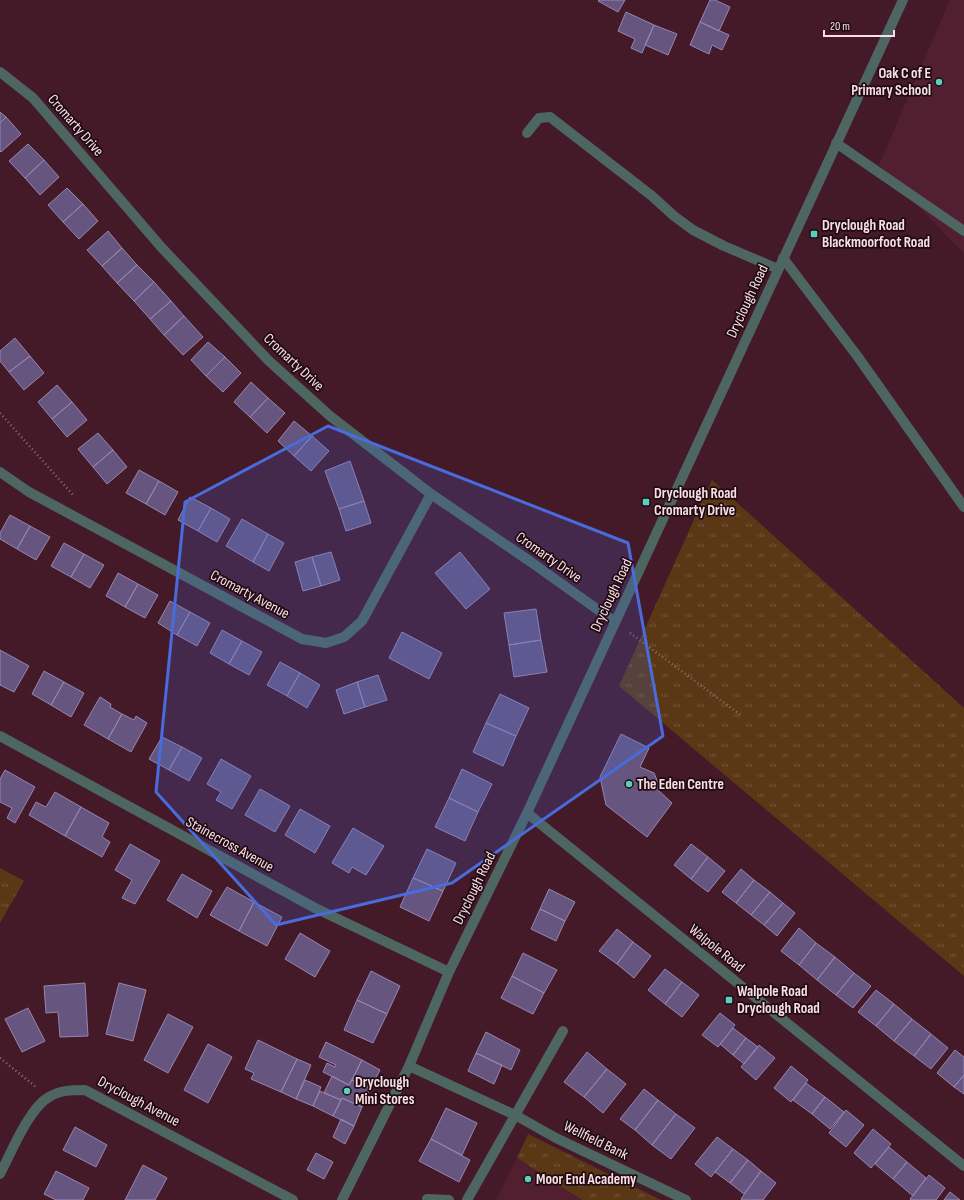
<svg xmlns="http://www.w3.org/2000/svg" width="964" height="1200" font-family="'Sofia Sans Condensed',sans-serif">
  <defs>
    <pattern id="park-tufts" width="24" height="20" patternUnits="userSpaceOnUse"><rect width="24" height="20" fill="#5a3715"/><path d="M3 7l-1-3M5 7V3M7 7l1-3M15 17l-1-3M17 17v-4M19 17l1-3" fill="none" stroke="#735437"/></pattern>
  </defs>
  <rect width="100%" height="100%" fill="#441a28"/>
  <path fill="#511f30" d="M950 0H964V254L879 165Z
    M517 1158 582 1200H496Z"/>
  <path fill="url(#park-tufts)" d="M712 480 964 708V976L619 686Z
    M0 868 24 881 0 923Z
    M528 1134 661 1200H582L517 1158Z"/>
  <path fill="#65557f" stroke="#9686b2" d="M599 0H625L618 12 598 1Z
    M710 0H715L730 7 719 31 700 22Z
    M626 12 654 25 642 53 631 48 635 39 618 31Z
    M700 22 729 35 722 50 712 45 709 54 690 45Z
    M654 25 677 34 668 55 645 45Z
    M0 112 6 117 0 123Z
    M6 117 21 134 1 152 0 151V123Z
    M28 144 44 160 25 178 9 161Z
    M44 160 59 177 40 195 25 178Z
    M67 188 83 204 63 222 48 205Z
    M83 204 98 221 79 239 63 222Z
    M108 231 122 248 102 266 87 250Z
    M122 248 137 265 117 283 102 266Z
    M137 265 154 282 134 301 117 283Z
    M154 282 171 301 150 319 134 301Z
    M171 301 184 316 164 335 150 319Z
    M184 316 203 337 183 355 164 335Z
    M15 338 30 356 9 372 0 361V351Z
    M208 342 225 357 206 376 191 360Z
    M30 356 44 373 24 390 9 372Z
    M225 357 241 373 223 392 206 376Z
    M251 382 268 398 250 417 234 402Z
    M57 385 72 402 52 419 38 402Z
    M268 398 285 413 267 433 250 417Z
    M72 402 87 420 67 437 52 419Z
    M294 421 312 436 294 456 278 441Z
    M98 433 113 450 93 467 78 449Z
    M312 436 329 451 311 471 294 456Z
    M113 450 127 467 107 484 93 467Z
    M350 461 364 501 339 509 325 471Z
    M139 470 159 481 146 504 126 493Z
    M159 481 178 492 165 515 146 504Z
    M190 497 211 508 198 531 178 520Z
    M364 501 371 523 346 531 339 509Z
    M211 508 230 519 217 542 198 531Z
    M10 515 30 526 17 549 0 539V533Z
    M242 519 268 534 253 562 226 546Z
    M30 526 50 537 36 560 17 549Z
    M268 534 284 543 269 571 253 562Z
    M64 543 84 554 71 577 51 566Z
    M331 552 340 580 321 586 312 557Z
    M460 552 490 589 466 609 435 573Z
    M84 554 104 565 90 588 71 577Z
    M312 557 321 586 303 591 295 562Z
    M118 573 138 584 125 607 106 596Z
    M138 584 158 595 145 618 125 607Z
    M170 601 190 612 177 635 158 623Z
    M536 609 541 640 509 645 504 613Z
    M190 612 210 623 197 646 177 635Z
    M222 630 242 641 229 664 210 653Z
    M402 632 442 653 429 679 389 658Z
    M541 640 547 672 514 677 509 645Z
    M242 641 262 652 249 675 229 664Z
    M0 650 29 666 14 692 0 685Z
    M280 662 300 673 287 696 267 685Z
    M44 671 64 682 51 705 32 694Z
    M300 673 320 685 307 708 287 696Z
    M378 675 387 700 365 707 357 682Z
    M64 682 84 693 71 717 51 705Z
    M357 682 365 707 344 714 336 690Z
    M500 694 529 708 516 736 486 723Z
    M100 697 111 704 110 707 122 714 108 739 84 725Z
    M122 714 134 720 136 716 147 723 131 752 108 739Z
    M486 723 516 736 503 766 473 752Z
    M621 734 649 748 640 767 654 773 657 780V789L672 803 647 837 606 805 600 777Z
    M162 737 182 747 169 770 149 759Z
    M182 747 202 758 189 781 169 770Z
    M221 759 251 776 232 809 216 800 221 792 207 784Z
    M462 769 492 784 478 812 449 798Z
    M5 770 35 787 15 823 7 818 12 808 0 802V779Z
    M260 789 290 806 275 832 245 815Z
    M55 792 81 807 65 836 29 815 36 802 46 807Z
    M449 798 478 812 465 841 435 827Z
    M81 807 109 823 102 837 110 842 102 857 65 836Z
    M300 809 330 826 315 853 285 835Z
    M353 828 384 846 366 875 352 867 349 873 332 863Z
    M130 844 160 861 135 904 122 898 132 880 115 870Z
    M691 844 708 857 691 879 674 865Z
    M427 849 456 863 443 891 413 878Z
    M708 857 725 871 708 892 691 879Z
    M741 869 754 880 736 903 722 892Z
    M182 874 212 891 197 918 167 900Z
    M413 878 443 891 429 921 400 907Z
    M754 880 770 892 751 915 736 903Z
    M227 887 254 902 239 931 210 915Z
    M549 889 575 902 565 921 540 909Z
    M770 892 783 903 764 925 751 915Z
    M254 902 282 917 267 946 239 931Z
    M783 903 795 913 777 936 764 925Z
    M540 909 565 921 556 941 531 929Z
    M799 928 816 943 799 965 781 951Z
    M617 929 633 942 617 964 599 951Z
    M300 933 330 951 315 977 285 959Z
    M633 942 651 956 634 978 617 964Z
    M816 943 835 957 817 980 799 965Z
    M523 953 557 970 544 993 512 976Z
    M835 957 854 973 836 995 817 980Z
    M665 969 682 982 665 1004 648 990Z
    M371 971 400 986 387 1014 357 1000Z
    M854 973 871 986 853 1008 836 995Z
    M512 976 544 993 533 1014 501 998Z
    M682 982 699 995 682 1017 665 1004Z
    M85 983 88 1036 60 1037 58 1012 46 1013 44 986Z
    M119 983 146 990 133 1041 106 1034Z
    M876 990 894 1004 876 1026 858 1012Z
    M357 1000 387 1014 373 1043 344 1030Z
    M894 1004 912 1019 894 1041 876 1026Z
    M28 1008 45 1041 22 1052 5 1019Z
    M720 1013 735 1025 718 1047 702 1035Z
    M168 1014 193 1027 168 1073 144 1060Z
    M912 1019 931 1034 914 1056 894 1041Z
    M733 1028 746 1038 733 1055 720 1044Z
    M486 1032 520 1050 511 1070 476 1053Z
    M931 1034 948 1048 931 1069 914 1056Z
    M746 1038 758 1047 744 1064 733 1055Z
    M258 1040 297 1059 281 1092 251 1079 254 1073 245 1069Z
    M326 1042 362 1060 349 1085 323 1072 327 1063 335 1067 336 1065 319 1057Z
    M208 1044 232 1057 208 1103 184 1090Z
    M759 1045 775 1058 756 1080 741 1067Z
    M955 1050 964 1057V1075L954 1087 937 1073Z
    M587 1052 607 1069 584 1097 564 1082Z
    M476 1053 502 1065 494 1084 468 1071Z
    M297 1059 311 1065 296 1099 281 1092Z
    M362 1060 380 1070 370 1089 352 1080Z
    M791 1066 808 1080 791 1102 774 1088Z
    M607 1069 626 1084 603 1113 584 1097Z
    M964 1075V1094L954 1087Z
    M332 1076 349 1085 352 1080 370 1089 362 1107 342 1098 341 1100 324 1093Z
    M305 1080 321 1087 313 1106 296 1099Z
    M806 1083 825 1097 812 1114 793 1100Z
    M644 1089 658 1100 635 1130 620 1119Z
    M320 1091 341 1100 333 1116 313 1106Z
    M825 1097 844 1112 830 1129 812 1114Z
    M342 1098 362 1107 354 1126 333 1116Z
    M658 1100 676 1114 652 1145 635 1130Z
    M446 1108 477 1123 462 1155 431 1139Z
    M846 1110 864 1125 846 1147 829 1133Z
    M676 1114 695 1128 671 1159 652 1145Z
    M341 1119 354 1126 345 1144 333 1137Z
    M75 1127 107 1145 96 1167 63 1150Z
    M873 1129 891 1144 871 1168 854 1153Z
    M717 1137 733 1149 711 1177 695 1164Z
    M431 1139 470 1160 459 1182 419 1161Z
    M889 1147 907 1162 893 1179 875 1164Z
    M733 1149 748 1160 730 1183 715 1172Z
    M316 1153 333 1162 324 1179 307 1170Z
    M748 1160 761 1171 744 1194 730 1183Z
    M907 1162 926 1178 913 1196 893 1179Z
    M143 1165 167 1178 155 1200H125Z
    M56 1171 89 1188 83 1200H56L44 1194Z
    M761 1171 776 1183 763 1200H742L741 1199Z
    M929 1175 945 1188 936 1200H911L910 1199Z
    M950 1192 960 1200H944Z"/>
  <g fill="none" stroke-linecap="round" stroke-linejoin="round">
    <path stroke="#906b76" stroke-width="2.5" stroke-dasharray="1 3" stroke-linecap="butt" d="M0 413 74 496
      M630 633 742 716
      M0 1058 36 1087"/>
    <path stroke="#4d6661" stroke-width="10" d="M527 133 539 118 550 117 652 196 674 216 693 230 724 246 778 269
      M836 143 964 231
      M783 258 858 357 964 507"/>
    <path stroke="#4d6661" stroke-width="10" d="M0 72 33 98 162 248 269 361 330 416 431 494 531 562 615 622
      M0 472 29 492 302 639 326 643 344 637 362 621 431 494
      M0 736 315 908 449 972
      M527 813 964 1166
      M409 1066 515 1115 556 1138 686 1200
      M0 1174C11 1153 29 1108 49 1097 60 1090 73 1090 85 1090L293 1200
      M427 1199 449 1200
      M342 1200 409 1066 449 972 527 813 903 0
      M467 1200 563 1031"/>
  </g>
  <path fill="#496bdb" fill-opacity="0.2" stroke="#496bdb" stroke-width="3" stroke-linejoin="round" d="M328 426 628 543 663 736 452 883 276 925 156 792 185 502Z"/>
  <g fill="#5bcebc" stroke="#1f0c12" stroke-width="1.5">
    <circle cx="939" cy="82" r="4"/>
    <rect x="810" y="230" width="8" height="8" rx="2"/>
    <rect x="642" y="498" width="8" height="8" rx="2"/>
    <circle cx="629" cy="784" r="4"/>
    <rect x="725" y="996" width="8" height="8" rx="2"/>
    <circle cx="347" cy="1091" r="4"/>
    <circle cx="528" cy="1179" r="4"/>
  </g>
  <g text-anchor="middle" stroke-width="3.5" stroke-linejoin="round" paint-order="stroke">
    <g font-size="15" font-weight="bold" fill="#fbdee5" stroke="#1f0c12" text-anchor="start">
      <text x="931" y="78" text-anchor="end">Oak C of E<tspan x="931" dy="17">Primary School</tspan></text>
      <text x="822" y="230">Dryclough Road<tspan x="822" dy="17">Blackmoorfoot Road</tspan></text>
      <text x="654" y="498">Dryclough Road<tspan x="654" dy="17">Cromarty Drive</tspan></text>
      <text x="637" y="789">The Eden Centre</text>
      <text x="737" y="996">Walpole Road<tspan x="737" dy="17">Dryclough Road</tspan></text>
      <text x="355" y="1087">Dryclough<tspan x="355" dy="17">Mini Stores</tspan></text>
      <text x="536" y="1184">Moor End Academy</text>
    </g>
    <g font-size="15" fill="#fbdee5" stroke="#1f0c12">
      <text transform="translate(76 125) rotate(49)" y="5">Cromarty Drive</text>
      <text transform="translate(747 301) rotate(-65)" y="5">Dryclough Road</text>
      <text transform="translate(294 362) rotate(43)" y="5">Cromarty Drive</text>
      <text transform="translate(549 557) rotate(35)" y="5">Cromarty Drive</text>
      <text transform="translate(250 594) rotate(28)" y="5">Cromarty Avenue</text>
      <text transform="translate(611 595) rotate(-65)" y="5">Dryclough Road</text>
      <text transform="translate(230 844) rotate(29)" y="5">Stainecross Avenue</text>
      <text transform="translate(474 888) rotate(-64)" y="5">Dryclough Road</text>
      <text transform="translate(717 948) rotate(39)" y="5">Walpole Road</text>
      <text transform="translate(139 1101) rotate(28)" y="5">Dryclough Avenue</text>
      <text transform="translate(596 1140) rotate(26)" y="5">Wellfield Bank</text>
    </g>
  </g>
  <path d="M824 30v6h70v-6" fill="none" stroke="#fbdee5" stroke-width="2"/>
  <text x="830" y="30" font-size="12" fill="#fbdee5" stroke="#1f0c12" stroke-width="3" paint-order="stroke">20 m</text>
</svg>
